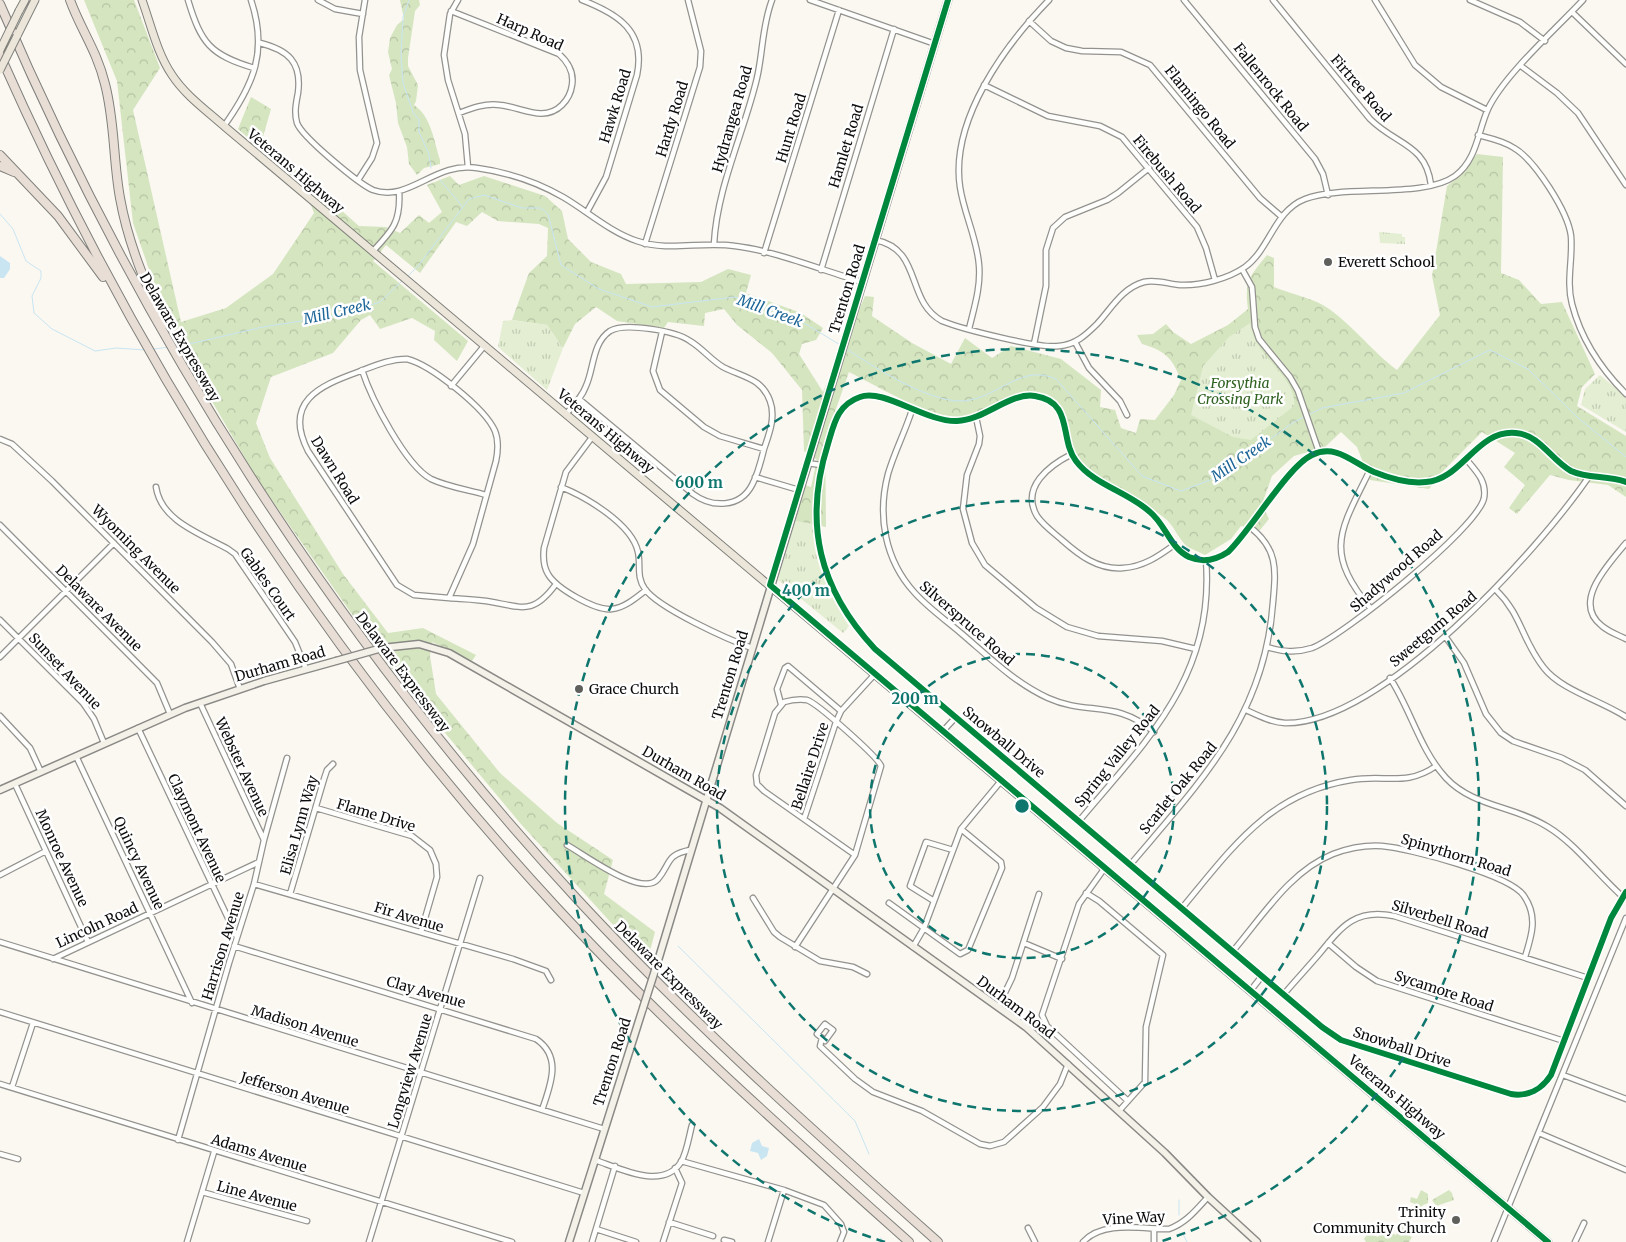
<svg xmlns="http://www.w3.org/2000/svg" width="1626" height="1242" font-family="Merriweather,serif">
  <defs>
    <pattern id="forest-crowns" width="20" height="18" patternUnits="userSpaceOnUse" patternTransform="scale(1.25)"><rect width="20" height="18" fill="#d5e5c0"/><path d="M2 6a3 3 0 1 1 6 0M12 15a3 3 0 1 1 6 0" fill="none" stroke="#b6c3a4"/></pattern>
    <pattern id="park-tufts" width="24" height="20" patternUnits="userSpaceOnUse" patternTransform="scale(1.25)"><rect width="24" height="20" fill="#e3eed2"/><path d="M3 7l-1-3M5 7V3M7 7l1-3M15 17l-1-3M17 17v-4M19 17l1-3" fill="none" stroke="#c2cbb3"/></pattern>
  </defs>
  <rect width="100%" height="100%" fill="#faf8f1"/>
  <path fill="url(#forest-crowns)" d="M84 0H134L160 68 133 110 181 322 226 308 273 274 314 213 304 187 238 129 251 97 271 109 262 140 359 226 386 227 400 233 419 215 429 223 442 212 427 185 450 176 459 185 484 176 545 196 562 211 568 239 591 262 621 274 626 284 701 282 728 269 751 275 746 293 801 313 823 328 816 340 802 344 799 354 823 392 865 296 874 297 872 316 912 343 951 364 965 338 992 358 1011 346 1061 359 1101 390 1100 407 1115 410 1121 428 1136 433 1140 419 1155 420 1174 395 1181 380C1172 358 1166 351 1142 344L1137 335 1153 334 1166 324 1173 332 1191 344 1228 325 1248 309C1244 281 1250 276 1267 255L1274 258V287C1289 293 1307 297 1321 304 1348 319 1371 351 1397 370L1440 315 1432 276 1447 186 1460 176 1477 154 1503 157 1501 273 1519 280 1541 304 1562 302 1595 374 1582 387 1577 406 1626 436V497L1608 485 1569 480 1550 475 1517 514 1509 508 1525 485 1504 467 1515 453 1482 432 1440 474 1429 489 1370 480 1357 447 1341 432 1325 447 1294 456 1272 476 1262 504 1269 519 1260 530 1241 526 1231 539 1205 555C1200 552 1193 550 1188 547 1179 540 1175 528 1167 520 1146 502 1090 478 1077 457 1066 439 1073 413 1053 399 1022 377 991 415 960 417 930 418 877 386 849 372L825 440 826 527 795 521 805 485 811 487 817 460 804 451 802 390 772 353 737 325 724 309 705 313 704 326 668 322 664 328 617 321 596 307 575 324 563 348 547 325 512 320 529 273 547 256 548 228 539 224 498 221 482 212 467 226 456 222 420 273 386 245 373 261 468 341 457 361 434 340 435 331 412 318 380 329 370 315 361 320 333 353 271 377 256 423 270 458 343 574 388 633 423 628 476 655 472 661 432 642 430 656 436 694 500 773 557 823 613 860 604 894 655 932 647 962 520 823 382 657 257 479 184 353 157 292 133 223 117 81Z
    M400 0H419L420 5 415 11 408 58V66L418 85 416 101 414 105C431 116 434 141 440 160V164L424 168 417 175 409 164 407 147 398 123 396 103 389 75 392 69 388 52 390 38 397 25 404 19Z
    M1421 1190 1428 1194V1203L1423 1205 1415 1215V1204L1410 1202 1411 1197 1417 1199Z
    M1449 1190 1452 1193 1454 1200 1436 1206 1432 1200Z
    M1403 1224 1407 1229 1406 1234 1412 1237 1409 1242H1366L1364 1239 1368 1233 1378 1237 1383 1229 1396 1235Z"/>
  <path fill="url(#park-tufts)" d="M1379 232 1402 234V237H1405V244L1380 243Z
    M512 320 547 325 563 348 547 390 498 347 503 321Z
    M1250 323C1252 330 1254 339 1258 345 1269 363 1297 383 1294 406L1251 440 1233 437 1191 415 1203 366 1229 337Z
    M1600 375 1626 397V432L1581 405 1585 389Z
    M795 521 813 524C812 561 830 596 849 626L843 633 778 580Z"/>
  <path fill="#c9e5f2" d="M0 256 10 263V269L4 278H0Z
    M759 1139 762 1146 769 1148 767 1156 761 1160 758 1153 750 1151 752 1143Z"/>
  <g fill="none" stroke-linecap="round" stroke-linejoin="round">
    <path stroke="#c9e5f2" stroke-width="1" d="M409 0 403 17 401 55 403 83 413 112 419 120V132L429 154 431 168
      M440 180 462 206
      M0 214 13 229 26 261 41 271V278L32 296 34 313 52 329 95 351 116 348 145 350
      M408 276 418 266 469 199 484 195 522 208H541L548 214 561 265 599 289 652 307 735 297 799 320 842 346
      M176 347 263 327 339 315 380 302 403 280
      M845 348C874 367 936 408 970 400 1001 394 1023 364 1056 379L1142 476 1181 491 1218 477 1294 422 1322 408 1404 393 1490 350 1528 369 1577 417 1626 457
      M154 349 170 347
      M678 946 855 1121 869 1154
      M1179 1200V1215
      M1183 1234 1187 1242
      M881 1238 882 1242"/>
    <defs>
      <path id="minor" d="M188 0C201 43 210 55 254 68
        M318 0 335 9 363 14
        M458 0 450 14 444 55 448 80 465 134 468 167
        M582 0C618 14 646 31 637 75L606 177 587 212
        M810 0 935 44
        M1184 0 1315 159 1323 174 1328 195
        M1273 0 1370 119C1396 145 1426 144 1431 185
        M1375 0 1415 65 1441 87 1487 110
        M1470 0 1520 22 1545 41
        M451 11 559 54C568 62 574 73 572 85 571 93 568 99 562 105 544 123 521 107 500 105 485 103 472 108 459 113
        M1572 12 1626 64
        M1029 21 1051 41 1066 48 1082 51 1121 52 1150 65 1260 198 1282 217
        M260 43C288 50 302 62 298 93 296 103 294 113 297 123 302 137 359 184 373 190 409 203 435 161 477 168 506 172 537 182 563 197 587 211 610 232 637 241 669 252 702 241 735 246 776 251 821 270 862 282
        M1521 66 1557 93 1578 113 1626 185
        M984 85 1048 116 1100 126 1122 137 1197 227 1206 248 1215 280
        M224 126C254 84 268 51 251 0
        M1478 135C1490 138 1504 141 1514 148 1535 160 1568 212 1571 236 1573 259 1566 281 1572 304 1581 339 1601 369 1626 394
        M358 180 372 158 377 143 360 70 359 37 365 0
        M875 240C923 249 905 301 942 321 962 329 1040 349 1059 346 1075 345 1086 335 1097 324 1111 309 1122 288 1144 282 1156 279 1168 284 1180 285 1200 286 1228 279 1245 267 1270 249 1274 211 1305 199 1344 184 1423 199 1455 176 1477 160 1478 131 1488 109 1504 75 1556 29 1583 0
        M645 244 700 67 701 51 688 0
        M714 244C717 187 744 133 757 78 763 52 762 26 772 0
        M373 251C393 230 401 221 399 191
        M764 253 839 10
        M1242 269 1252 287 1255 327 1259 339 1290 377 1298 391 1319 452
        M821 270 894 29
        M969 329C974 308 981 287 979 265 977 238 964 214 960 187 950 120 1005 45 1049 0
        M662 332 653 371 660 390 704 427 720 436 764 449
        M1075 342 1089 368 1120 401 1127 415
        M1034 344 1046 286V250L1053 228 1065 217 1107 200 1118 193 1149 168
        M407 359C431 365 485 408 495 431 499 441 498 451 496 461L473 544 449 598 414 595 397 585 308 451C283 402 319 386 358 372 374 366 389 359 407 359Z
        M362 370C371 398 405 465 431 479 448 487 469 490 486 495
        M451 386 485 345
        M912 410C905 432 894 453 888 474 877 516 885 560 914 592 928 608 946 620 962 634 989 657 1015 683 1048 698 1088 716 1115 699 1154 732
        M566 414C574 405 582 397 586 386 594 369 592 343 610 331 625 322 676 331 690 341 702 348 711 360 723 367 742 377 762 378 770 401 776 417 769 434 764 449 761 461 758 474 752 485 740 508 712 508 693 494L579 399
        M976 417 980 436 979 444 967 475 963 509 972 543 985 565 1036 608 1067 627 1098 636 1162 641 1196 649
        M593 436 566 472 544 548C543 557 543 566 548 574 556 588 595 611 612 609 624 608 636 598 646 590
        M0 439 12 444 52 481 212 642 231 664 240 689
        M1072 454C1050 465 1020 487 1037 516 1043 525 1054 533 1062 540 1079 555 1098 570 1123 568 1143 567 1159 556 1174 545
        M807 463 821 465
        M1370 470C1340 531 1323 551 1371 609
        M755 477 799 490
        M1626 482C1608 475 1588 479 1571 471 1551 460 1540 435 1516 433 1477 429 1462 480 1426 482 1410 484 1389 478 1374 472 1353 463 1336 443 1312 455 1288 466 1251 530 1228 552 1216 560 1203 563 1189 557 1170 548 1166 525 1150 512 1128 492 1094 485 1076 461 1059 439 1074 402 1035 396 1010 392 985 420 957 421 925 422 884 388 860 397 837 405 834 424 828 444 803 523 819 589 875 649L1322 1027 1341 1040 1511 1094C1528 1097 1542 1089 1551 1075L1611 918 1626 892
        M156 487C161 521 201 534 228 549L235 554 295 642 306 669
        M561 487C586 497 632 524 638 552 641 565 636 577 645 589 658 608 729 640 752 648
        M0 525 157 683 170 714
        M1626 543C1609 564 1571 602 1602 626 1609 632 1618 635 1626 639
        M1496 590C1522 615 1522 641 1544 668 1561 690 1602 701 1626 717
        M449 598C463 599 478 599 492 602 524 608 534 614 556 584
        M0 620 83 703 94 719 104 743
        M1445 636 1464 663 1486 714 1501 733 1513 741 1562 758 1585 770 1626 806
        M1267 647C1283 652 1296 653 1312 648 1343 636 1478 528 1484 498 1487 481 1476 471 1466 459
        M0 657 114 543
        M1390 678C1411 710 1420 750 1446 778 1473 807 1515 806 1548 827 1576 844 1598 875 1623 897
        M200 703 264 840
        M781 704 777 689 785 668 788 666 841 711
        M1246 710C1259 716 1271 722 1285 723 1381 725 1539 550 1590 475
        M0 716 30 748 41 772
        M138 728 237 937
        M943 731 956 717
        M76 756 192 1003
        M15 784 88 942
        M316 808 412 836 430 850 436 864 437 877 421 932
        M804 819 836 722 841 711 875 674
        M1079 821C1147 740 1215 676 1206 560
        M567 845C585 855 642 898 658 879 671 864 665 855 690 850
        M1130 865C1200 782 1265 717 1273 602 1276 569 1278 549 1250 527
        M1104 869 1079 904 1042 1015 1047 1026 1128 1101
        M0 875 46 851
        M254 884 513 959 546 971 551 980
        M1086 893 1099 901 1163 955 1146 1027 1145 1082 1119 1111
        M290 894 324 779 327 770 333 764
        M753 898 774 932 780 937 820 961 853 967 867 974
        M934 901 910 886 926 842 953 850
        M889 903 960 954 968 950 1002 868 1001 862 961 829
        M1182 908C1232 848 1269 793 1351 780 1385 774 1406 787 1436 766
        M0 942 604 1129
        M1024 943 1062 959
        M1328 943 1356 967 1377 981 1564 1041
        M234 946 536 1039C563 1057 550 1086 542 1110
        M795 947 855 855 881 766C878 757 817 703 807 700 800 699 791 700 784 702L775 713 756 775 757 784 764 791 855 855
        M913 947 924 928 961 829 1001 781
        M1233 951C1262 917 1290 871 1333 854 1349 848 1366 845 1382 846 1408 848 1511 875 1524 896 1538 916 1532 935 1525 957
        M53 959 259 862
        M1251 990 1262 976
        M1284 994C1296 980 1308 967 1320 953 1342 926 1356 908 1394 916L1588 978
        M998 1007 1012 978 1039 894
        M0 1012 584 1193
        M822 1038 817 1034 825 1024 833 1030 825 1041 822 1038 820 1046 855 1079 873 1092 922 1111 980 1144 990 1146 1004 1142 1043 1107 1060 1084 1068 1064
        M1563 1075 1626 1099
        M0 1084 512 1242
        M12 1087 33 1023
        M1539 1133 1626 1170
        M178 1140 229 963 254 884 264 840 287 758
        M0 1154 18 1159
        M595 1160C619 1168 663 1191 681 1162 687 1152 689 1136 692 1125
        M681 1161 784 1190 824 1205 841 1224 844 1232 840 1242
        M202 1192 307 1221
        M669 1222 713 1236
        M1028 1228 1035 1242
        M596 1229 636 1242
        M1154 1229V1242
        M724 1240 732 1242
        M187 1242 214 1152
        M369 1242 480 878
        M592 1242 615 1166
        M663 1242 682 1183 675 1168
        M768 1242 784 1190
        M1083 1242C1103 1220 1142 1229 1169 1229 1186 1223 1196 1210 1208 1197
        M1494 1242 1626 918
        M1575 1242 1584 1223"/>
      <path id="secondary" d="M382 648 419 644 449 653 720 808 1026 1027 1165 1153 1208 1197 1257 1242
        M0 790 185 708 264 681 336 661
        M657 964 948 0
        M569 1242 643 1008"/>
      <path id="primary" d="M142 0C151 25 157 53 172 75 185 95 206 110 224 126L1548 1242
        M19 11 25 0
        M17 36 35 0"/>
      <path id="motorway" d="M70 0C81 30 97 51 105 84 115 122 113 160 120 198 128 243 145 283 164 324
        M0 4C141 333 335 637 578 900 691 1022 815 1132 938 1242
        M0 55C138 367 325 657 557 908 667 1027 788 1134 909 1242
        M0 155 58 216 103 277
        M0 166 14 172"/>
    </defs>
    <use href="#minor" stroke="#93928f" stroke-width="7"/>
    <use href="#secondary" stroke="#8a8986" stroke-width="9"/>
    <use href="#primary" stroke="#80807c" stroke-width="9"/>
    <use href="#motorway" stroke="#80807c" stroke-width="10"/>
    <use href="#minor" stroke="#fefefd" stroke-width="4.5"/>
    <use href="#secondary" stroke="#f4f2e8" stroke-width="6"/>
    <use href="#primary" stroke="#ebe6d9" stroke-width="7"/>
    <use href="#motorway" stroke="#e8ded6" stroke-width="8"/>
    <defs>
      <path id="secondary-bridge" d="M336 661 382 648
        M643 1008 657 964"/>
      <path id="primary-bridge" d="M0 50 19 11
        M0 70 17 36"/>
    </defs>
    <use href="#secondary-bridge" stroke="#8a8986" stroke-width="9" stroke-linecap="butt"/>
    <use href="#primary-bridge" stroke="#80807c" stroke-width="9" stroke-linecap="butt"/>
    <use href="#secondary-bridge" stroke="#f4f2e8" stroke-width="6"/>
    <use href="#primary-bridge" stroke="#ebe6d9" stroke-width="7"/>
    <defs>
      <path id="cycleway" d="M948 0 770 585 1548 1242
        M1626 482C1608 475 1588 479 1571 471 1551 460 1540 435 1516 433 1477 429 1462 480 1426 482 1410 484 1389 478 1374 472 1353 463 1336 443 1312 455 1288 466 1251 530 1228 552 1216 560 1203 563 1189 557 1170 548 1166 525 1150 512 1128 492 1094 485 1076 461 1059 439 1074 402 1035 396 1010 392 985 420 957 421 925 422 884 388 860 397 837 405 834 424 828 444 803 523 819 589 875 649L1322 1027 1341 1040 1511 1094C1528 1097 1542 1089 1551 1075L1611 918 1626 892"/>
    </defs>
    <use href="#cycleway" stroke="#fff" stroke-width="9"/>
    <use href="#cycleway" stroke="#00873e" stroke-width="6"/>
  </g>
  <g fill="none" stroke="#0f766e" stroke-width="2.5" stroke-dasharray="9 6">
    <circle cx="1022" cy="806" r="152"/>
    <circle cx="1022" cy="806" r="305"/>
    <path d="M885 1242A457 457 0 1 1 1159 1242"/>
  </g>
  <g fill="#5f5f5c" stroke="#fff" stroke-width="2">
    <circle cx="1328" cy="262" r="5"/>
    <circle cx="579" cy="689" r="5"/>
    <circle cx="1456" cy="1220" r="5"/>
  </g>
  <g text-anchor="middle" stroke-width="5" stroke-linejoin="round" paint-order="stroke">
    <g font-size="14" fill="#0c0c0c" stroke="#fff">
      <text transform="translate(530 32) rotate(24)" y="5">Harp Road</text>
      <text transform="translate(1271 87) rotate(51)" y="5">Fallenrock Road</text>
      <text transform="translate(1361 88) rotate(49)" y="5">Firtree Road</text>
      <text transform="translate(615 106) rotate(-73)" y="5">Hawk Road</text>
      <text transform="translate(1200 107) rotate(51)" y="5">Flamingo Road</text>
      <text transform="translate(672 119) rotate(-73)" y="5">Hardy Road</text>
      <text transform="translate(732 119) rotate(-74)" y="5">Hydrangea Road</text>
      <text transform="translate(791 128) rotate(-73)" y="5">Hunt Road</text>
      <text transform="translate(846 146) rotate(-73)" y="5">Hamlet Road</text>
      <text transform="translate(296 171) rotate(40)" y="5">Veterans Highway</text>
      <text transform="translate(1167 174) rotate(50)" y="5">Firebush Road</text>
      <text transform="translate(847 289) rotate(-73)" y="5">Trenton Road</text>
      <text transform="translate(180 337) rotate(60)" y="5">Delaware Expressway</text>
      <text transform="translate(606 431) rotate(40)" y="5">Veterans Highway</text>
      <text transform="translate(335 470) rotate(58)" y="5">Dawn Road</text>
      <text transform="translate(136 549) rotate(45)" y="5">Wyoming Avenue</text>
      <text transform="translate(1396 571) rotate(-41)" y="5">Shadywood Road</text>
      <text transform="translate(268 584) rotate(55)" y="5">Gables Court</text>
      <text transform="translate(99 608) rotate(45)" y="5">Delaware Avenue</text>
      <text transform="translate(967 623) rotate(41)" y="5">Silverspruce Road</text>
      <text transform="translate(1433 629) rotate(-40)" y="5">Sweetgum Road</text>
      <text transform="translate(280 664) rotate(-16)" y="5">Durham Road</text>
      <text transform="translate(65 671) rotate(47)" y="5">Sunset Avenue</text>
      <text transform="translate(403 672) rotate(53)" y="5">Delaware Expressway</text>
      <text transform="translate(730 675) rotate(-73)" y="5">Trenton Road</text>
      <text transform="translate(1004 742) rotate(40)" y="5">Snowball Drive</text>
      <text transform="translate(1117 756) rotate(-51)" y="5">Spring Valley Road</text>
      <text transform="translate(810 766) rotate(-72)" y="5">Bellaire Drive</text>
      <text transform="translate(242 767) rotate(65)" y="5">Webster Avenue</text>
      <text transform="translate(684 773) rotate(30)" y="5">Durham Road</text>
      <text transform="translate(1178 788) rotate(-51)" y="5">Scarlet Oak Road</text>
      <text transform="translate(376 815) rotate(17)" y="5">Flame Drive</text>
      <text transform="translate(299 825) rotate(-74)" y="5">Elisa Lynn Way</text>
      <text transform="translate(197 828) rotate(65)" y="5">Claymont Avenue</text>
      <text transform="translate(1456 855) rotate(17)" y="5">Spinythorn Road</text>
      <text transform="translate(62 858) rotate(65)" y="5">Monroe Avenue</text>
      <text transform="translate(139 863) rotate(65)" y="5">Quincy Avenue</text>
      <text transform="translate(409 917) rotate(17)" y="5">Fir Avenue</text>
      <text transform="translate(1440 919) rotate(17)" y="5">Silverbell Road</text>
      <text transform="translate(97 925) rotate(-25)" y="5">Lincoln Road</text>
      <text transform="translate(223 946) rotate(-73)" y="5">Harrison Avenue</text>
      <text transform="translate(669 975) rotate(45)" y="5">Delaware Expressway</text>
      <text transform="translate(1444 991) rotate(18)" y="5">Sycamore Road</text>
      <text transform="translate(426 992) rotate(16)" y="5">Clay Avenue</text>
      <text transform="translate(1016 1007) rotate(37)" y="5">Durham Road</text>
      <text transform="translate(305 1026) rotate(17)" y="5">Madison Avenue</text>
      <text transform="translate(1402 1047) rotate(18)" y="5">Snowball Drive</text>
      <text transform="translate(612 1062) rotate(-72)" y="5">Trenton Road</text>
      <text transform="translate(410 1071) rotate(-73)" y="5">Longview Avenue</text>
      <text transform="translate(295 1093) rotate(17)" y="5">Jefferson Avenue</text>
      <text transform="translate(1397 1097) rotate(40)" y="5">Veterans Highway</text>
      <text transform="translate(259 1153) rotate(17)" y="5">Adams Avenue</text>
      <text transform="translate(257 1196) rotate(15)" y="5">Line Avenue</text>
      <text transform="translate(1134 1218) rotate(-3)" y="5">Vine Way</text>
    </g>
    <g font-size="14" fill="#0c0c0c" stroke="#fff" text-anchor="start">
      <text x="1338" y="267">Everett School</text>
      <text x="589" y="694">Grace Church</text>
      <text x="1446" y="1217" text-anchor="end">Trinity<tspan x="1446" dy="16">Community Church</tspan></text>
    </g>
    <g font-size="14" font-style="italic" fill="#2f6120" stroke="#fff">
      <text x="1240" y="388">Forsythia<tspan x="1240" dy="16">Crossing Park</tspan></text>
    </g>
    <g font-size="15" font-style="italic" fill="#1c6597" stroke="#fff">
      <text transform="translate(770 311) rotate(20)" y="5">Mill Creek</text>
      <text transform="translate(337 312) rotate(-13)" y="5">Mill Creek</text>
      <text transform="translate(1241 459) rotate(-34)" y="5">Mill Creek</text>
    </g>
  </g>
  <circle cx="1022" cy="806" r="8" fill="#0f766e" stroke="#fff" stroke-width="2.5"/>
  <g font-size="15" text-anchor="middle" font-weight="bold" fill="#0f766e" stroke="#fff" stroke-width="5" stroke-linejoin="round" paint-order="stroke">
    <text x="699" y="488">600 m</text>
    <text x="806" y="596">400 m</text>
    <text x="915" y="704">200 m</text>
  </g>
</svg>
